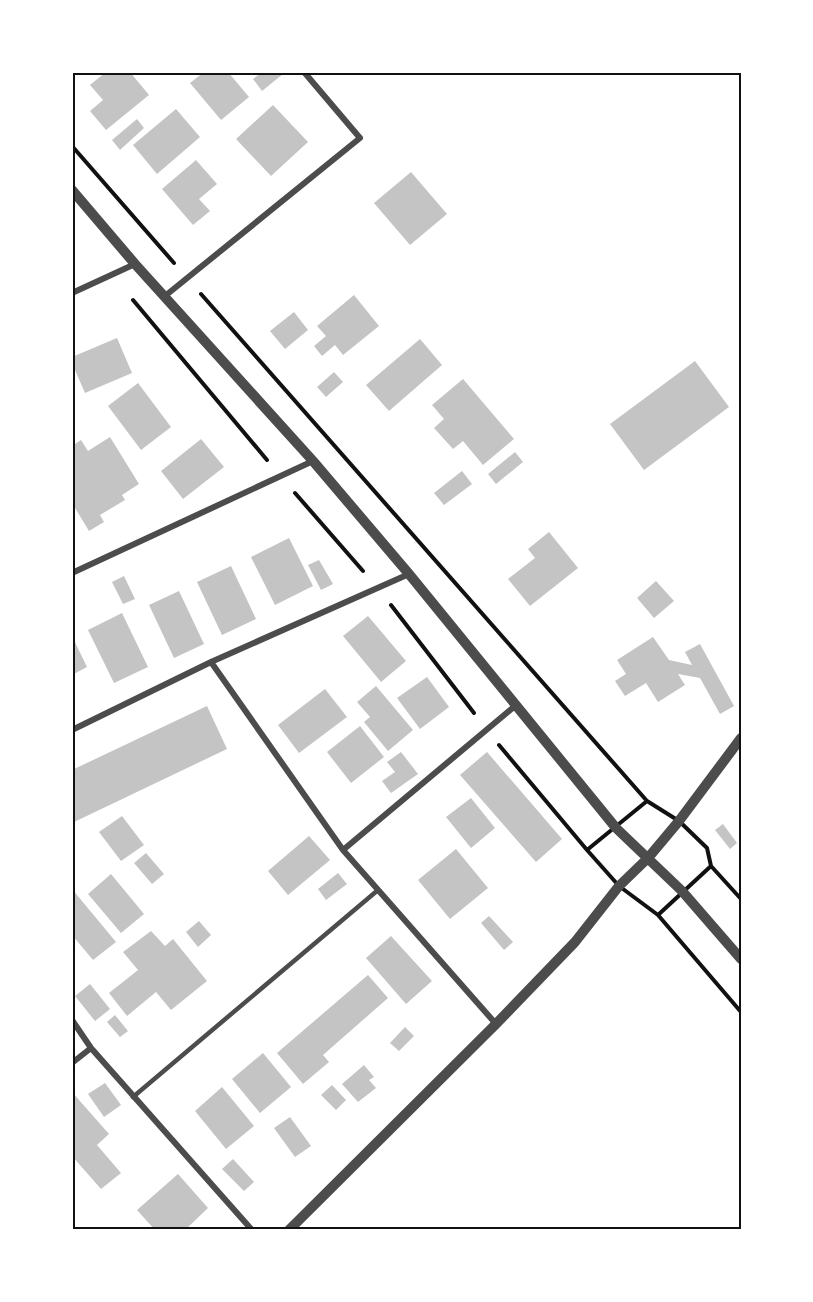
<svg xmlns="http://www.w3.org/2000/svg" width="813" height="1302" font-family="'Varela Round',sans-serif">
  <rect width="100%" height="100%" fill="#fff"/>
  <path fill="#c4c4c4" d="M106 72H130L149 95 106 130 90 111 103 100 90 85Z
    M204 72H228L249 97 221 120 190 83Z
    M262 72H281L283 74 262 91 253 79Z
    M273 105 308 142 271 176 236 139Z
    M176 109 200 137 157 174 133 145Z
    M137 119 144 128 120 150 112 140Z
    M196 160 217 184 199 199 210 211 193 225 162 189Z
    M411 172 447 214 410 245 374 203Z
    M354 295 379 326 343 355 335 345 322 356 314 346 326 336 317 326Z
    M294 312 308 330 285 349 270 331Z
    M117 338 132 373 85 393 72 363V357Z
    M420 339 442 365 389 411 366 385Z
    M695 361 729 407 644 470 610 424Z
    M334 372 343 382 326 397 317 387Z
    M463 379 514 439 483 465 463 441 453 449 434 428 444 419 432 405Z
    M138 383 171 427 141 450 108 406Z
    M110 437 139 484 122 495 125 500 100 515 104 522 89 531 72 503V446L81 440 88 451Z
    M201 439 224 467 183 499 161 471Z
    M515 452 523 462 496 484 488 474Z
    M462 471 472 484 444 505 434 493Z
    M549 532 578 568 530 606 508 579 535 558 528 549Z
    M289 538 313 586 275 605 251 557Z
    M319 560 333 584 321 590 308 565Z
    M231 566 256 619 222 635 197 582Z
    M124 576 135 599 123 604 112 582Z
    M656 581 674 601 654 618 637 598Z
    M179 591 204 644 174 658 149 605Z
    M122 613 148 667 114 683 88 630Z
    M368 616 406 661 381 682 343 636Z
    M72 636 87 667 72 675Z
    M653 637 669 660 692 665 685 652 700 644 734 706 720 714 700 678 678 674 685 685 658 702 646 683 625 696 615 681 626 674 617 660Z
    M427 677 449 707 420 729 397 698Z
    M376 686 413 730 388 751 364 722 370 717 357 702Z
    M325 689 347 717 299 753 278 725Z
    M207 706 227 749 72 823V770Z
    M360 726 384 757 351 783 327 752Z
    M401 752 418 774 391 793 382 781 395 772 387 762Z
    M487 752 562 839 536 862 460 775Z
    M471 798 495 828 471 848 446 817Z
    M122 816 144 845 121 861 99 832Z
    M723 824 737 843 730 849 715 830Z
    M309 836 330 860 288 895 268 871Z
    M456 849 488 888 450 919 418 880Z
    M146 853 164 874 152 884 134 863Z
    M338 873 347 884 326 900 318 889Z
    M111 874 144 914 121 933 88 894Z
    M72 889 116 942 93 960 72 935Z
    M489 916 513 942 504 950 481 923Z
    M199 921 211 935 198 947 186 932Z
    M151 931 165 946 173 939 207 981 171 1010 156 992 127 1016 109 993 138 970 123 952Z
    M391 936 432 981 406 1004 366 958Z
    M368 975 388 998 323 1055 329 1062 303 1084 277 1053Z
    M90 984 110 1009 95 1021 75 996Z
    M115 1015 128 1031 120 1037 107 1022Z
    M405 1027 414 1036 399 1051 390 1043Z
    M263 1053 291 1087 260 1113 232 1079Z
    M364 1065 374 1077 369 1080 376 1088 358 1102 342 1084Z
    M105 1083 121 1105 104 1117 88 1094Z
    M332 1085 346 1100 336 1110 321 1095Z
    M222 1087 254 1126 226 1149 195 1111Z
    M72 1092 109 1134 97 1145 121 1173 101 1189 72 1156Z
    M290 1117 311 1146 295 1157 274 1128Z
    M233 1159 254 1182 244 1191 222 1169Z
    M178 1174 208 1208 185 1230H155L137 1210Z"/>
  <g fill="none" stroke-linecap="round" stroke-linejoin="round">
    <path stroke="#111" stroke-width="4" d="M72 146 174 263
      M201 294 647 801
      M133 300 267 460
      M295 493 363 571
      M391 605 474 713
      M499 745 587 850
      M647 801 679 821 707 848 711 866 658 915 619 886 587 850Z
      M711 866 741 899
      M658 915 741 1012"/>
    <path stroke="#4c4c4c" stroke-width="4.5" d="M133 1097 378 890"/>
    <path stroke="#4c4c4c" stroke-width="6" d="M72 293 135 264
      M165 296 360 138 304 72
      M72 573 313 461
      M211 662 343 850 496 1024
      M72 730 211 662 409 574
      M343 850 515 706
      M72 1020 91 1048 252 1230
      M72 1063 91 1048"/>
    <path stroke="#4c4c4c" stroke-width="10" d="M72 190 135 264 313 461 409 574 616 828 682 891 741 959
      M289 1230 496 1024 575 942 619 886 648 858 679 821 741 738"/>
  </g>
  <rect width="813" height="1302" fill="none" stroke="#ffffff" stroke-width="147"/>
  <rect x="74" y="74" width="666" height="1154" fill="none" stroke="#111" stroke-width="2"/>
</svg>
